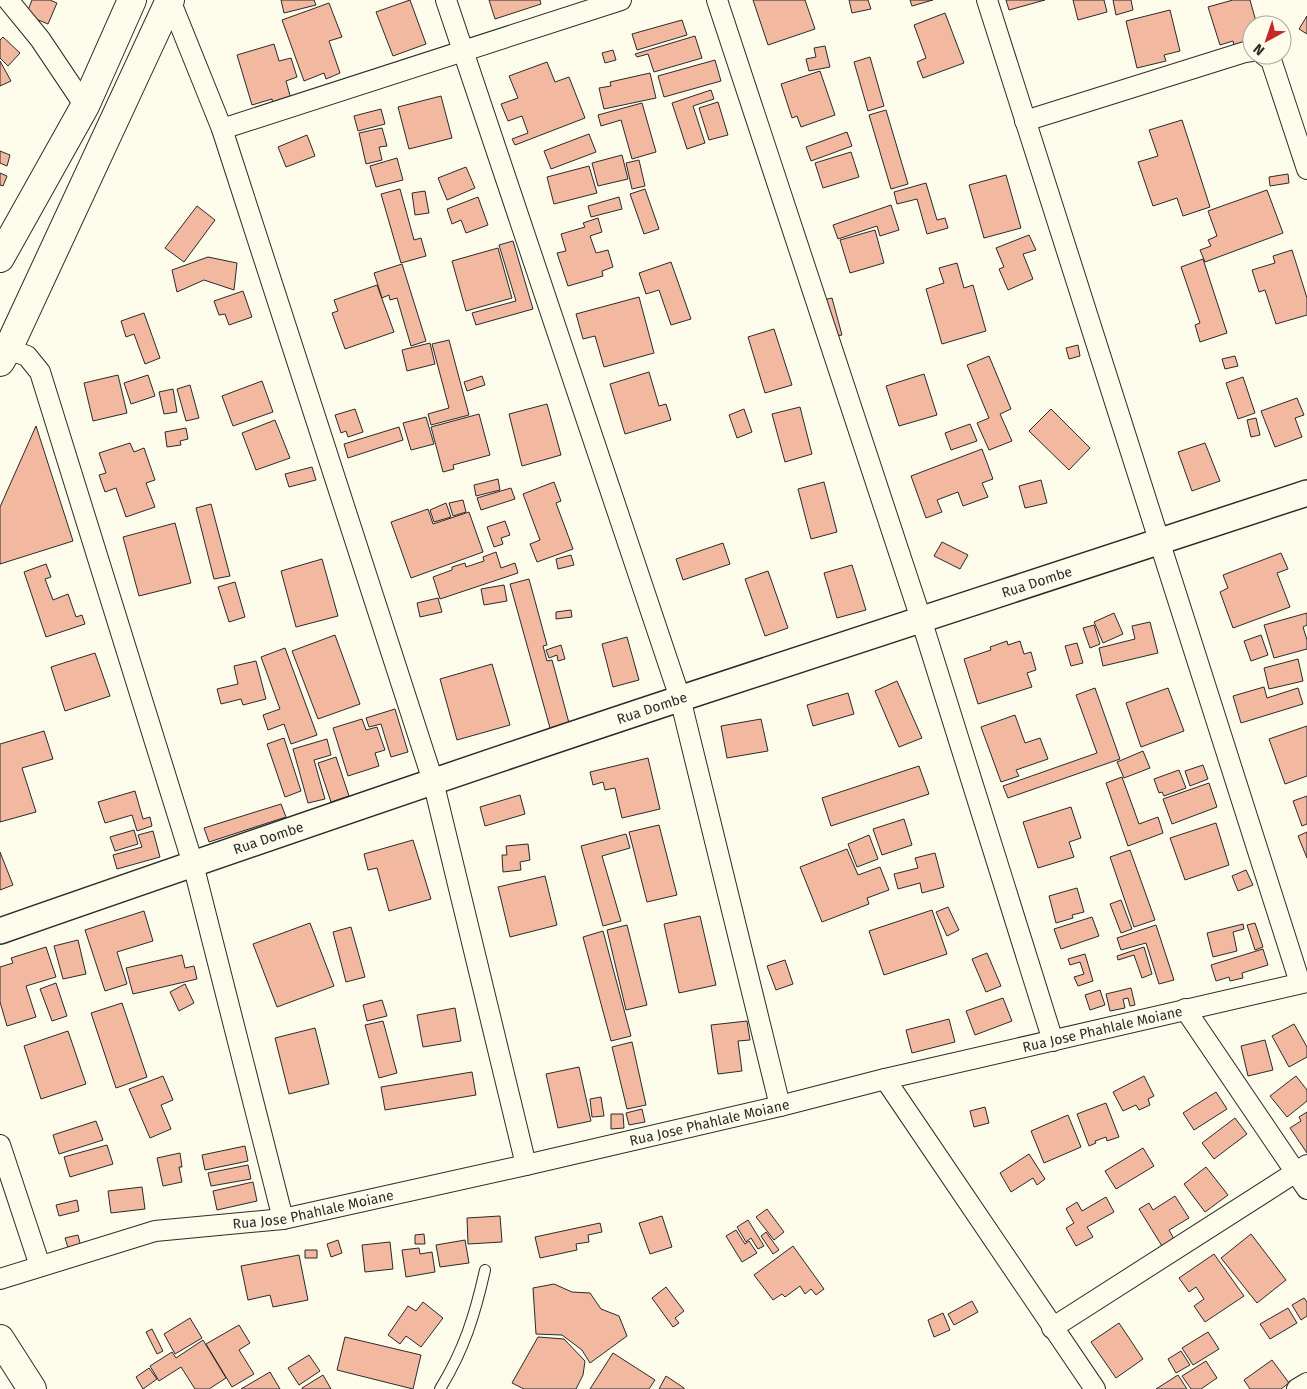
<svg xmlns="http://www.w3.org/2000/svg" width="1307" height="1389" font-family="'Fira Sans',sans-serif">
  <rect width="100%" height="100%" fill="#fdfbea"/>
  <path fill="#f2b8a0" stroke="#2b2b2b" d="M32 0H50L57 3 48 24 26 15Z
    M281 0H314L316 5 284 13Z
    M410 0 426 44 393 56 376 12Z
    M489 0H540L541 4 495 19Z
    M753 0H805L815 29 768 45Z
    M849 0H868L871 9 852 13Z
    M910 0H933L912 6Z
    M1006 0H1045L1009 10Z
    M1073 0H1104L1107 12 1078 20Z
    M1113 0H1131L1133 10 1116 15Z
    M1233 0H1250L1257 25H1252V45L1235 50 1233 41 1220 45 1208 7Z
    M329 3 342 37 329 41 340 73 326 79 324 73 304 81 282 20Z
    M1170 10 1180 51 1164 55 1166 61 1137 68 1126 21Z
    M945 13 964 63 923 78 917 62 926 58 914 25Z
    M1307 16V34L1299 29Z
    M682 20 687 35 637 50 632 34Z
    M695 36 702 58 654 72 648 54 637 57 635 54Z
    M3 37 20 53 8 66 0 58V40Z
    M274 44 279 61 291 58 297 77 286 81 291 99 273 105 272 99 252 105 237 55Z
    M825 46 830 67 809 71 806 59 816 57 814 48Z
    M613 50 616 60 605 63 602 53Z
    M870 57 884 106 868 111 854 62Z
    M715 60 721 81 664 97 658 76Z
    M0 61 11 81 0 86Z
    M547 62 555 82 569 77 585 118 515 145 512 139 528 133 522 116 508 121 501 104 518 98 509 76Z
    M820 71 835 115 801 127 797 116 792 118 781 84Z
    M650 73 656 98 604 109 599 88 611 86 610 82Z
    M711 90 714 99 693 106 705 143 687 149 672 103Z
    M441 96 452 138 409 149 398 107Z
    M718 102 728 135 709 140 699 108Z
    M642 103 656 152 632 159 621 120 601 126 598 115Z
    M381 109 385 124 358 131 354 116Z
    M886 110 908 184 891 189 869 115Z
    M1182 120 1210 207 1183 216 1177 198 1153 206 1138 162 1158 156 1149 130Z
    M382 128 387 146 379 147 382 160 366 164 359 133Z
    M847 132 852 146 811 161 806 147Z
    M589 134 596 152 551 169 544 151Z
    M307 135 315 156 286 167 278 147Z
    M0 151 10 155 7 166 0 163Z
    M851 152 859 177 823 188 815 163Z
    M622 155 628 179 598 186 592 163Z
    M397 158 403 180 376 187 370 166Z
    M639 160 645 186 632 189 626 163Z
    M589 166 597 193 554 204 547 177Z
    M466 167 475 188 447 200 438 178Z
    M0 173 7 176 3 186 0 185Z
    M1288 174 1289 183 1270 186 1269 177Z
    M1006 175 1021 228 984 238 969 185Z
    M926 183 937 220 945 218 948 228 927 234 917 199 897 204 894 192Z
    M400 189 414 240 421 238 426 256 401 263 381 194Z
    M645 189 659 229 644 234 630 194Z
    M1267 190 1283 233 1205 262 1200 250 1211 246 1208 240 1217 236 1208 211Z
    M425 191 429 213 415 215 412 193Z
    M478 197 488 225 466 233 461 220 452 224 447 209Z
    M619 197 622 209 591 217 588 206Z
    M891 205 899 230 880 236 877 226 838 239 833 225Z
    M197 206 215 220 184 262 165 248Z
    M598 218 602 232 590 236 596 253 608 250 613 267 602 271 603 276 568 286 557 253 566 251 561 234 585 227 583 223Z
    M875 230 884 263 850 273 840 240Z
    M1029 235 1036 250 1023 254 1033 279 1008 290 999 269 1004 267 996 248Z
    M513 241 533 309 476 325 472 313 516 301 499 245Z
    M498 248 512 298 466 311 452 261Z
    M1292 250 1307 298V315L1276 324 1265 290 1259 292 1252 270 1275 263 1273 256Z
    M208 257 237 263 234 290 204 280 177 292 172 270Z
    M1203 259 1227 333 1200 342 1195 325 1200 323 1181 267Z
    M671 262 691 319 671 325 659 290 646 294 639 273Z
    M957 263 964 288 973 285 986 331 942 344 926 289 944 283 939 268Z
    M402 264 426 341 411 346 397 298 390 300 389 295 382 298 374 273Z
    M377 285 394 332 345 349 332 313 338 311 334 300Z
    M243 291 252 317 229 325 225 314 219 315 214 301Z
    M639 297 654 353 604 367 595 336 583 339 576 314Z
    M832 298 842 335 833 337 823 300Z
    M144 313 160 358 145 364 134 334 126 337 121 321Z
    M774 329 792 385 765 393 748 337Z
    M449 340 469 415 431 425 428 414 449 408 432 344Z
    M430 343 435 364 407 371 402 350Z
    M1078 345 1080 356 1069 359 1066 348Z
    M989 356 1011 409 1000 414 1012 441 989 450 977 423 989 418 967 365Z
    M1235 356 1238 366 1225 369 1222 359Z
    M649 372 659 406 666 404 671 420 625 434 610 384Z
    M924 374 937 415 899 426 886 386Z
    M118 375 127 413 93 421 84 383Z
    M148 375 155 396 131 404 124 383Z
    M482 376 485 385 467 391 464 382Z
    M1243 377 1255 413 1238 419 1226 383Z
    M262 381 273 412 233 426 222 396Z
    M190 385 199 418 186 421 177 389Z
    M173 389 177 412 164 414 159 392Z
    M1297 398 1304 415 1295 418 1302 437 1275 447 1261 411Z
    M547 404 561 455 522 466 509 414Z
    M800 407 812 454 785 462 772 414Z
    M355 409 363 432 348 437 346 431 341 433 335 415Z
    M744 409 752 432 737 438 729 415Z
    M1051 409 1090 448 1069 470 1029 431Z
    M479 414 490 455 453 465 454 469 443 472 431 427Z
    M426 417 434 444 411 450 403 423Z
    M1256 418 1260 435 1251 437 1247 420Z
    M275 420 290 458 256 470 242 433Z
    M970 424 977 441 951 450 945 433Z
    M36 426 73 541 0 564V507Z
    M399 427 403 440 348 458 344 444Z
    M186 428 188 439 180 441 181 445 167 447 165 432Z
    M130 443 134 452 144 448 155 480 146 483 155 507 126 517 116 488 105 492 99 475 106 473 99 453Z
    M1205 443 1220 481 1192 491 1178 452Z
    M982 449 993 479 982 483 988 497 963 506 958 492 937 500 942 512 926 518 911 476Z
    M312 467 316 480 289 487 285 474Z
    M498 479 500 490 476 496 474 485Z
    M1041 480 1047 503 1025 508 1019 486Z
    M554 482 561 501 556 503 573 549 537 562 530 544 540 540 523 494Z
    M824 482 837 532 811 539 798 489Z
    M511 488 515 499 481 510 477 498Z
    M463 500 466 512 453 516 449 503Z
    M446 503 451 517 434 522 430 510Z
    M211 504 230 576 214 579 196 508Z
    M428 509 433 524 469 512 483 552 411 578 391 522Z
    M505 521 510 535 501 538 503 544 494 547 487 527Z
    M175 523 191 583 139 596 123 537Z
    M942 542 968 555 960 569 934 556Z
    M723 543 730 564 683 580 676 559Z
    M496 552 501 568 515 563 518 573 440 599 433 577 452 570V567L465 563 466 567 484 561 483 557Z
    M1281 553 1288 569 1277 573 1290 607 1233 628 1220 592 1228 588 1223 575Z
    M571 555 574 565 558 569 556 559Z
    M322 559 338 616 296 627 281 571Z
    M46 564 51 577 45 579 53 600 68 594 76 617 82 615 85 624 46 637 24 572Z
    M852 565 866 610 837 618 824 573Z
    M768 571 788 628 765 636 745 579Z
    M529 579 547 645 543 646 547 661 552 660 569 723 550 728 510 584Z
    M235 582 245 617 229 622 218 587Z
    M504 585 507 601 484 605 481 589Z
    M438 598 442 612 420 617 417 603Z
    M571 610 572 617 556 619V612Z
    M1114 613 1123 634 1103 643 1094 622Z
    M1307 613V625L1303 627 1307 640V649L1274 658 1264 625Z
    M1150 622 1158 653 1103 666 1099 648 1135 639 1132 626Z
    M1094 625 1100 644 1090 648 1083 628Z
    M335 635 360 704 318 719 292 651Z
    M1261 635 1268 655 1251 661 1244 641Z
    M627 637 639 680 613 687 602 644Z
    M1007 641 1008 645 1020 641 1024 654 1031 652 1036 670 1027 673 1032 687 978 704 964 659 991 650 990 647Z
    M1077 643 1083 663 1071 666 1065 646Z
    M561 645 565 659 558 661 557 655 549 658 546 650Z
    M285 648 317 735 291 744 284 724 268 730 263 715 280 709 261 657Z
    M95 653 110 696 65 711 51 667Z
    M1298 659 1303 681 1269 689 1264 668Z
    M256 661 266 699 243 705 241 699 221 704 217 689 238 684 234 666Z
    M492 664 510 725 457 740 440 679Z
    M897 681 922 738 899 747 875 691Z
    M1264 687 1267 698 1298 688 1303 704 1241 723 1233 696Z
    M1095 688 1120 759 1008 798 1003 786 1097 753 1076 695Z
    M1168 688 1184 731 1141 747 1126 703Z
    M848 693 854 714 813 726 807 705Z
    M395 709 408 752 391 757 381 724 369 727 366 718Z
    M1015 715 1025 743 1040 738 1048 759 1016 770 1019 776 1001 782 981 727Z
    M362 719 366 730 377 727 385 750 375 753 379 766 348 776 333 728Z
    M761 719 768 751 727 758 721 726Z
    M1307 726V776L1285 784 1269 739Z
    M44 731 53 759 22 768 36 812 0 822V744Z
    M284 738 301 791 285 797 267 744Z
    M327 739 331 755 314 760 325 799 308 803 293 749Z
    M1143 751 1150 768 1124 778 1117 762Z
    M336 757 349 796 331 802 318 763Z
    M648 758 660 809 622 818 615 788 605 790 603 782 593 785 590 772Z
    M1203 765 1208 779 1190 786 1185 771Z
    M919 766 929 794 831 826 822 798Z
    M1179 770 1186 788 1164 796 1162 792 1159 793 1154 779Z
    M1122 777 1139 824 1158 817 1163 833 1128 846 1106 783Z
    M1209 783 1217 807 1172 824 1163 799Z
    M135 791 143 819 150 817 152 826 137 831 132 815 105 823 98 802Z
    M520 795 525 814 485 826 480 807Z
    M1307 796V824L1302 826 1293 801Z
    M281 804 286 817 209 842 204 828Z
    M1071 807 1081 838 1069 842 1074 857 1038 868 1023 822Z
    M904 819 912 845 882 855 873 829Z
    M1216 823 1229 865 1185 880 1170 838Z
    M659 825 677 895 647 902 629 832Z
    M134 830 138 844 115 851 110 837Z
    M153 831 160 857 117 869 113 855 142 847 138 835Z
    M1307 832V858L1298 836Z
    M626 834 630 848 602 856 621 921 603 926 581 846Z
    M869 835 878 859 857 867 848 844Z
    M413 840 431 899 389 911 377 868 368 870 364 854Z
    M528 844 530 860 520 862 521 870 503 872 502 855H507L506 846Z
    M847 849 858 875 880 867 889 890 867 898 869 904 822 922 800 867Z
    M1130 850 1155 920 1134 927 1110 857Z
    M0 852 13 885 0 890Z
    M935 853 944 887 922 893 920 883 898 889 894 874 918 868 915 858Z
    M1246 870 1253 885 1238 891 1232 876Z
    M545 876 557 925 510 937 498 887Z
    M1077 888 1084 912 1072 915 1073 918 1056 923 1049 896Z
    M1121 900 1132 929 1121 933 1110 904Z
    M948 907 959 930 947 936 936 912Z
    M932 910 947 954 884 975 869 931Z
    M144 911 153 941 117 952 127 984 105 991 85 930Z
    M700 916 716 985 679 993 664 924Z
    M1092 917 1099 936 1061 949 1054 929Z
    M310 923 334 986 277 1007 253 944Z
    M1255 923 1263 947 1255 950 1247 925Z
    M1243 924 1244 929 1233 932 1237 951 1213 957 1207 933Z
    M627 925 647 1005 626 1010 607 930Z
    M1156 925 1174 980 1159 984 1146 943 1121 950 1117 938Z
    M351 927 365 977 346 982 333 932Z
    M603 931 631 1036 611 1041 583 937Z
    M78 940 86 974 63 979 54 946Z
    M46 947 56 977 26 986 36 1017 7 1026 0 1002V967L13 963 11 958Z
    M1144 947 1152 974 1142 978 1134 955 1118 960 1117 956Z
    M1263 949 1268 965 1242 973 1243 978 1230 981 1229 977 1216 981 1211 965Z
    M987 953 1001 986 986 992 972 959Z
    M1085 954 1093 981 1078 986 1074 977 1084 974 1080 962 1070 965 1068 959Z
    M182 955 185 968 194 966 197 979 133 994 126 968Z
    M785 960 793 984 776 990 767 966Z
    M56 983 67 1016 52 1021 40 989Z
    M185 984 194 1003 179 1011 170 992Z
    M1131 988 1135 1005 1130 1006 1128 998 1123 999 1125 1008 1110 1011 1106 994Z
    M1100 990 1105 1005 1090 1010 1085 995Z
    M1003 998 1012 1021 975 1035 966 1011Z
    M382 1000 387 1016 367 1021 363 1005Z
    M122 1003 147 1077 116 1088 91 1013Z
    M455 1008 461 1041 423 1047 417 1015Z
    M949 1019 955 1042 912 1053 906 1030Z
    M383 1021 397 1073 379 1078 365 1025Z
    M747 1021 750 1040 738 1041 742 1071 718 1074 711 1025Z
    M1294 1024 1307 1047V1057L1289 1067 1272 1036Z
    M315 1028 329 1084 289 1094 275 1038Z
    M68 1031 86 1084 41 1099 24 1046Z
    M1265 1040 1273 1070 1248 1076 1241 1046Z
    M632 1042 646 1105 627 1109 612 1047Z
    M579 1067 591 1121 558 1128 546 1074Z
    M472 1072 476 1095 385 1110 381 1087Z
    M163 1076 173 1100 161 1105 171 1129 150 1138 129 1089Z
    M1144 1076 1154 1096 1148 1099 1150 1105 1139 1110 1136 1105 1123 1111 1113 1092Z
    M1296 1076 1307 1090V1101L1287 1117 1270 1096Z
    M1216 1092 1227 1109 1194 1130 1183 1113Z
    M601 1097 604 1116 592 1117 590 1099Z
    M1106 1103 1119 1137 1107 1141 1106 1137 1095 1141 1096 1143 1089 1146 1077 1114Z
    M985 1107 989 1123 974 1127 970 1111Z
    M642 1109 645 1122 629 1125 626 1113Z
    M1307 1112V1153L1290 1128 1301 1121 1299 1117Z
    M611 1114H623L624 1128 611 1129Z
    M1068 1115 1081 1147 1044 1163 1031 1131Z
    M1235 1118 1247 1134 1214 1159 1202 1143Z
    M96 1121 103 1140 59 1154 53 1135Z
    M107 1145 113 1164 70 1177 64 1157Z
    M245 1146 248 1161 205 1170 202 1155Z
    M1143 1148 1154 1166 1116 1189 1105 1171Z
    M180 1153 182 1167H179L182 1182 163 1186 157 1158Z
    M1029 1154 1045 1179 1037 1185 1033 1178 1011 1192 1000 1173Z
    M248 1165 251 1179 211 1186 208 1173Z
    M1206 1167 1228 1195 1205 1212 1184 1184Z
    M253 1182 257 1201 217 1210 213 1191Z
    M142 1187 145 1209 111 1213 108 1191Z
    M1175 1196 1189 1218 1169 1230 1174 1239 1162 1246 1139 1209 1149 1203 1153 1210Z
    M1106 1197 1114 1212 1087 1227 1093 1237 1076 1246 1066 1228 1074 1223 1066 1209 1077 1202 1082 1211Z
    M77 1200 79 1211 59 1216 56 1205Z
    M767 1209 784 1232 774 1240 756 1217Z
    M500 1216 502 1242 468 1244 467 1218Z
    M662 1216 672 1247 650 1254 639 1223Z
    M748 1220 764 1246 758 1249 751 1238 746 1242 737 1227Z
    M600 1223 602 1232 588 1235 589 1242 576 1244 577 1250 540 1258 535 1237Z
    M736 1230 745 1244 749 1241 757 1253 742 1262 726 1236Z
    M766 1232 779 1250 773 1254 761 1236Z
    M424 1234 425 1244H415V1235Z
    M1251 1234 1286 1280 1257 1303 1221 1258Z
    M78 1235 81 1247 69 1251 65 1238Z
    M338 1240 342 1253 331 1257 327 1244Z
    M465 1240 469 1263 440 1267 436 1245Z
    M390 1242 393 1269 365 1272 362 1245Z
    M793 1246 824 1289 816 1295 811 1289 805 1294 800 1286 785 1297 782 1294 773 1300 754 1275Z
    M419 1248 420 1254 432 1252 435 1272 406 1277 402 1250Z
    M305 1250H317V1258H305Z
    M1214 1254 1244 1296 1205 1322 1194 1306 1204 1299 1196 1287 1189 1292 1179 1278Z
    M299 1255 308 1300 273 1307 270 1295 248 1300 241 1266Z
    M554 1284 572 1292 590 1293 601 1309 619 1316 627 1336 590 1363 582 1350 562 1335 536 1334 533 1288Z
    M666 1287 684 1311 675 1318 679 1323 673 1327 652 1298Z
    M1304 1298 1307 1302V1316L1301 1320 1292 1305Z
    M972 1301 978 1312 954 1325 948 1314Z
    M423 1302 443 1318 421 1347 406 1336 400 1344 388 1335 408 1306 416 1311Z
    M1288 1308 1297 1323 1270 1339 1260 1324Z
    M943 1313 950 1330 934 1337 928 1320Z
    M190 1318 202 1338 175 1354 164 1334Z
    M1119 1323 1143 1359 1116 1378 1091 1342Z
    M239 1325 250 1343 239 1350 254 1374 232 1387 206 1344Z
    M152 1329 163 1351 157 1354 146 1332Z
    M1208 1332 1219 1349 1193 1365 1182 1348Z
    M345 1337 421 1355 413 1389 337 1370Z
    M538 1337 564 1339 585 1361 583 1375 576 1389H524L512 1383Z
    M203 1340 226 1378 209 1389H195L181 1367 159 1381 150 1366 172 1352 176 1358Z
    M1181 1351 1190 1365 1176 1373 1168 1359Z
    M613 1353 655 1380 649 1389H590Z
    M309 1355 320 1371 299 1385 288 1368Z
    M1272 1360 1289 1383 1281 1389H1250L1244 1380Z
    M1206 1361 1217 1378 1201 1389H1191L1182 1376Z
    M149 1368 157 1379 143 1389 136 1377Z
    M270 1372 280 1389H241Z
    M323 1375 331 1389H302V1388Z
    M1178 1375 1187 1389H1156Z
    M666 1376 684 1388V1389H659Z"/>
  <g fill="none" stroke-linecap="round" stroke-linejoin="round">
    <defs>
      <path id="service" d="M440 1389C464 1350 475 1315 485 1270"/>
      <g id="minor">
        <path d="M8 0 40 39 85 106"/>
        <path d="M170 0 222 129 433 781 526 1165"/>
        <path d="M446 0 680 698 780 1106"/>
        <path d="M717 0 921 619 1053 1041"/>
        <path d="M987 0 1300 983"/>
        <path d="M1264 55 1271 60 1307 169"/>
        <path d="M1025 121 1245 52 1252 51"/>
        <path d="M222 129 621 0"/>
        <path d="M8 349 27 356 40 372 193 864 283 1219"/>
        <path d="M1185 1009 1307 1189"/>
        <path d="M885 1079 1095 1389"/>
        <path d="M0 1145 40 1266"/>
        <path id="s1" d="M0 1279 155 1231 283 1219 526 1165 780 1106 885 1079 1307 982"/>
        <path d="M1052 1328 1307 1165"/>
        <path d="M1297 1389 1307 1383"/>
      </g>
      <g id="tertiary">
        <path id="s2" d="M0 931C227 852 454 773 682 698 890 628 1099 563 1307 493"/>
      </g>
      <path id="trunk" d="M0 258 85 106 132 0
        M0 362 8 349 170 0
        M0 1339 32 1389"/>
    </defs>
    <use href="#service" stroke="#2b2b2b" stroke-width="12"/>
    <use href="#minor" stroke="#2b2b2b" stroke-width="22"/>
    <use href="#tertiary" stroke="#2b2b2b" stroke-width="28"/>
    <use href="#trunk" stroke="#2b2b2b" stroke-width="30"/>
    <use href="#service" stroke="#fdfbea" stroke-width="10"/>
    <use href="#minor" stroke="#fdfbea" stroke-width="20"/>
    <use href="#tertiary" stroke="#fdfbea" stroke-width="25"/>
    <use href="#trunk" stroke="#fdfbea" stroke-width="28"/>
  </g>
  <g text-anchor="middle" stroke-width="4" stroke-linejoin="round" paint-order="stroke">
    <g font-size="14" fill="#2b2b2b" stroke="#fdfbea">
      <text dy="5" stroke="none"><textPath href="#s2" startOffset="1094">Rua Dombe</textPath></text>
      <text dy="5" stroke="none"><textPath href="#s2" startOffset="689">Rua Dombe</textPath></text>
      <text dy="5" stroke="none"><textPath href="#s2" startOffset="284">Rua Dombe</textPath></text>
      <text dy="5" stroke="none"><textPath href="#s1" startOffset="1132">Rua Jose Phahlale Moiane</textPath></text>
      <text dy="5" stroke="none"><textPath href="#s1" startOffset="728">Rua Jose Phahlale Moiane</textPath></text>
      <text dy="5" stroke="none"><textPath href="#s1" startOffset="322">Rua Jose Phahlale Moiane</textPath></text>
    </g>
  </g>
  <g transform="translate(1267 40) rotate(220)"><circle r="24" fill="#fdfbea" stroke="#a9a89e"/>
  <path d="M0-4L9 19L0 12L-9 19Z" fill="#c62828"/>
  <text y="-8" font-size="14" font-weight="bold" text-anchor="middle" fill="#2b2b2b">N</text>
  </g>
</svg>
